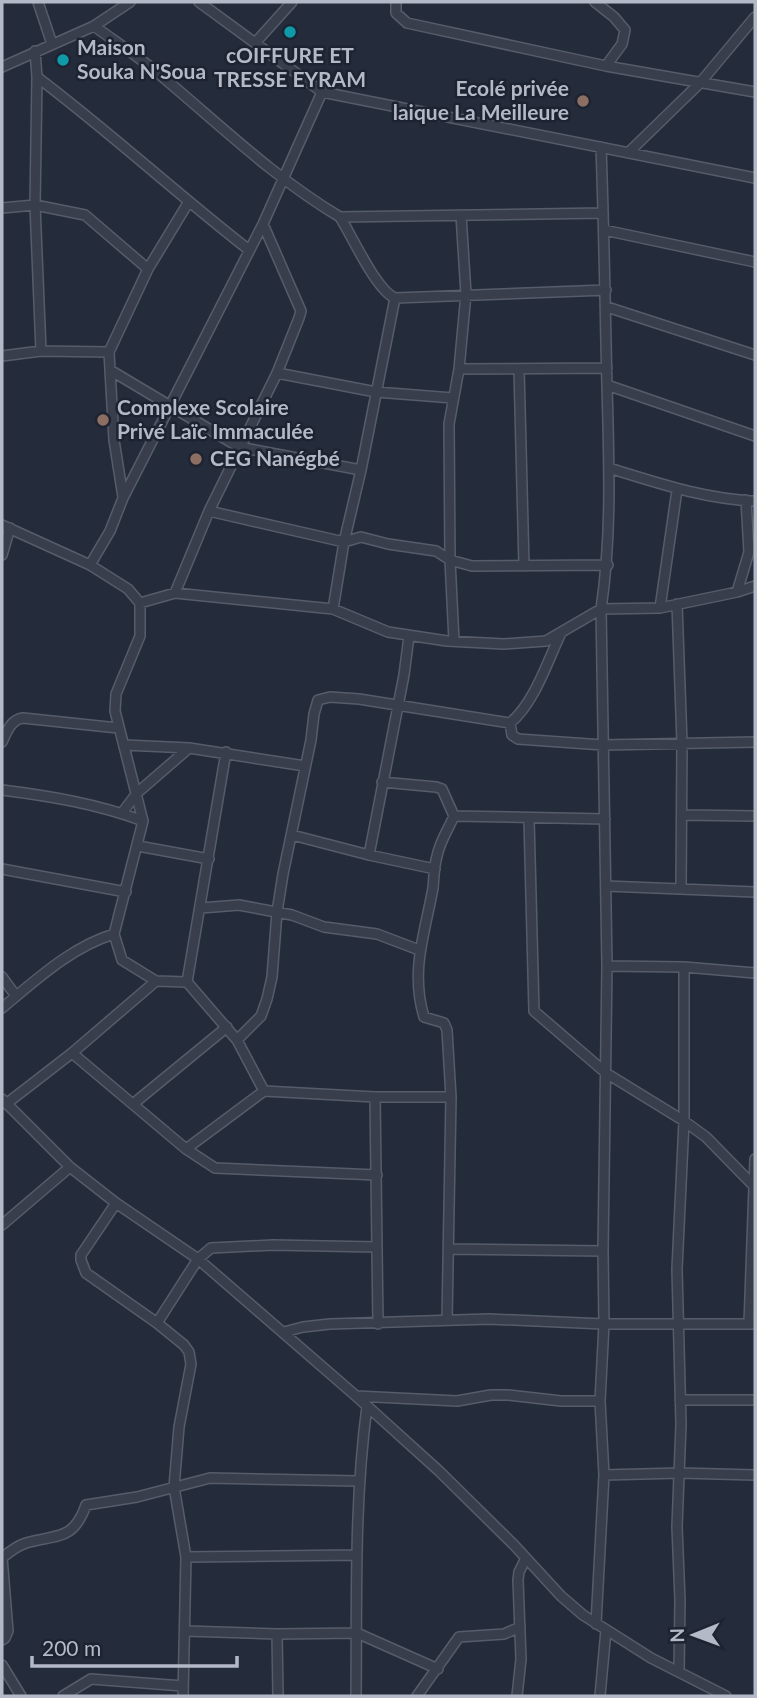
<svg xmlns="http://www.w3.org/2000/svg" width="757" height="1698" font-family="Lato,sans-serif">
  <rect width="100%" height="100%" fill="#242c3c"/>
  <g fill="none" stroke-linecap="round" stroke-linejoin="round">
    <defs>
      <path id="minor" d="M38 2 52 44
        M199 2 322 92 755 178
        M396 2V13L407 23 606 66 755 92
        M595 2 614 17 625 30 622 44 606 66
        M94 26C116 42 139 57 159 74 218 123 274 178 340 217L603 213
        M256 42 292 2
        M35 51 37 77 35 205 41 351
        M2 67 94 26 130 2
        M37 77C110 132 177 194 249 250
        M628 153 700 83 755 17
        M188 203 148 269 109 352 110 370 239 447 361 470
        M2 208 35 205 85 215 148 269
        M461 215 466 294 459 369 449 424 450 560 472 566 608 565
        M340 217C352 236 376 290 395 298L606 290
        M604 230 755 262
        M607 307 755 355
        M2 356 41 351 109 352
        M459 369 607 368
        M519 369 524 566
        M110 370 114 440 123 497
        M277 373 376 392 453 398
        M607 385 755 436
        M609 468C658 483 704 499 755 501
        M209 511 344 542 361 537 388 544 436 551 450 560 454 641
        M2 525 90 565
        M2 555 10 528
        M737 592 749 552 746 500
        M175 593 209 511 277 373 299 318 301 311 263 224
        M140 603 175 593 333 609 388 632 447 641 504 644 546 641 601 609 660 608 737 592 755 586
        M677 604 682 743 681 889
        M660 608 677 490
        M333 609 344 542 361 470 395 298
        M510 723 512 735 518 739 603 745 755 742
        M2 742C7 732 10 720 23 718L118 728
        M125 745 189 748 305 766
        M382 782 436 787 442 789 454 816
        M2 790C50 796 98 804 143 821
        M122 813 137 793 189 748
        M683 815 755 816
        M529 819 534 1011 606 1073 684 1121 706 1137 755 1187
        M292 835 369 855 435 869
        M138 846 209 859
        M369 855 404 675 409 636
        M2 869 126 892
        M606 886 755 892
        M201 908 239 905 292 915 324 927 377 934 419 950
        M607 966 684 967 755 973
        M2 977 16 996
        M156 981 122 960 114 934 143 821 115 711 116 694 140 636V603L128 589 90 565 110 531 123 498 263 224 322 92
        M187 982 226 752
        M2 1008C36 980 71 947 114 934
        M237 1040 261 1016 267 999 272 977 277 912 283 874 311 740 314 714 318 700 330 697 359 699 510 723C534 704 548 660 561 633
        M72 1053 186 1149 215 1168 377 1175
        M375 1097 378 1324
        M2 1099 70 1167 116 1203 198 1259 356 1396 439 1471 514 1545 561 1596 583 1615 651 1658 726 1696
        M6 1104 72 1053 156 981 187 982 237 1040 264 1091 375 1097H451
        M133 1104 227 1027
        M186 1149 264 1091
        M116 1203 81 1255V1260L86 1273 157 1323
        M2 1225 70 1167
        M449 1249 603 1251
        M447 1320 451 1097 447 1030 444 1023 424 1017C410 971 425 933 433 888 434 878 434 866 437 856 440 841 448 830 454 816L605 819
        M749 1324 755 1159
        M284 1332 303 1327 330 1324 489 1319 604 1324H755
        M356 1396 457 1401 491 1395H508L561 1401H600
        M680 1400H755
        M604 1475 680 1473 755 1475
        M2 1557 8 1631 5 1638 2 1640
        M186 1557 355 1555
        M2 1558C9 1552 17 1546 26 1543 56 1534 73 1542 86 1505L137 1497 210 1478 358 1481
        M596 1624 604 1475 600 1401 604 1324 603 1251 607 966 601 609C612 535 609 461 607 386 605 306 604 227 601 147
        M186 1631 277 1634 357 1633 438 1669
        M277 1634 278 1696
        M2 1665 21 1696
        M679 1671 680 1600 677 1527 681 1424 677 1269 684 1121V967
        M63 1696 91 1679 183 1686
        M183 1696 186 1557 174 1487 179 1427 191 1364 189 1352 184 1345 157 1323 198 1259 211 1248 273 1245 377 1247
        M356 1696C357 1597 354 1505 367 1406
        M417 1696 459 1637 504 1634 520 1627
        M517 1696 521 1659 518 1580 519 1572 526 1558
        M600 1696 606 1630"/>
    </defs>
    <use href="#minor" stroke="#565c6a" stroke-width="12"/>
    <use href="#minor" stroke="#383e4c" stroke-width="9"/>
  </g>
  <g fill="#0f9aa8" stroke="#1d2331" stroke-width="2.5">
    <circle cx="290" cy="32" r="7"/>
    <circle cx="63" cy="60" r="7"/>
  </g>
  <g fill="#8d6e63" stroke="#1d2331" stroke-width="2.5">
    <circle cx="583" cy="101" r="7"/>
    <circle cx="103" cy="420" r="7"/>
    <circle cx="196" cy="459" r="7"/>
  </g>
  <g text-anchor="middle" stroke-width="5" stroke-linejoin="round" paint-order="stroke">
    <g font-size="21" font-weight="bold" fill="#b4b9c7" stroke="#1d2331" text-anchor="start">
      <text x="77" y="55">Maison<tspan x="77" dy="24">Souka N'Soua</tspan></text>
      <text x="290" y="63" text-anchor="middle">cOIFFURE ET<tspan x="290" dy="24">TRESSE EYRAM</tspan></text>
      <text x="569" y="96" text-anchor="end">Ecolé privée<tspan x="569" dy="24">laique La Meilleure</tspan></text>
      <text x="117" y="415">Complexe Scolaire<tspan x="117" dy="24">Privé Laïc Immaculée</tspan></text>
      <text x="210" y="466">CEG Nanégbé</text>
    </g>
  </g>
  <rect width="757" height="1698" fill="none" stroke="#b4b9c7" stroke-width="7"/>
  <g transform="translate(694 1635) rotate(269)" stroke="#1d2331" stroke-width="5" paint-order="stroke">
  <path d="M0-5L12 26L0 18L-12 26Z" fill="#b4b9c7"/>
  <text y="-10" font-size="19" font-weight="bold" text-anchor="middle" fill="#b4b9c7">N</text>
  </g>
  <path d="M32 1656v10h205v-10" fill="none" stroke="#b4b9c7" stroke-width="3.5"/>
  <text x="42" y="1656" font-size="21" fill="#b4b9c7" stroke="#1d2331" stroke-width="5" paint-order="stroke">200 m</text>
</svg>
